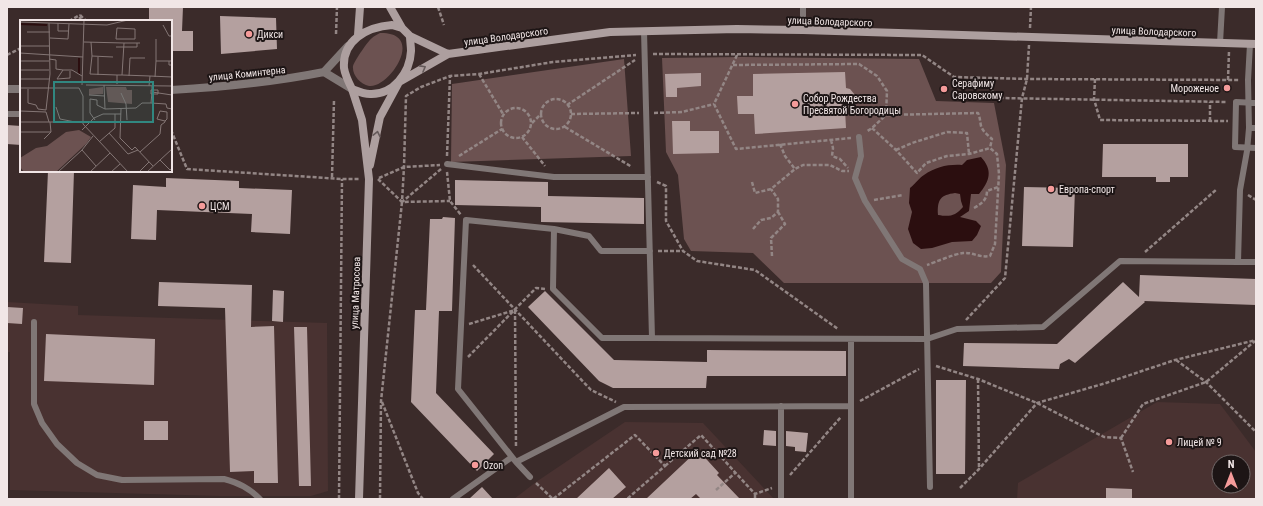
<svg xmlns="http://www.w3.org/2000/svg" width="1263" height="506" font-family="'Roboto Condensed',sans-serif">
  <rect width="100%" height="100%" fill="#3b2b2a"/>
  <path fill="#493231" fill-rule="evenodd" d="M7 302 78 306V315L327 323 328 491 311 496H219L10 490V352H7Z
    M1157 402 1220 404 1256 452V499H1017L1018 483ZM1219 462H1243V486H1219Z
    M625 422 703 423 774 499H514L536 482Z"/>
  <path fill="#6c5251" d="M380 33C427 32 389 89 369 86 360 84 352 75 353 66 355 60 368 41 372 38 374 36 378 34 380 33Z
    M742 57 919 59 936 101 994 103 1006 165 1001 272 991 283H784L753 253 691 251 684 239 678 175 666 152 662 58Z
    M624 59 631 156 451 162 452 84Z"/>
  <path fill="#2b0e0f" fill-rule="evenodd" d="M981 157C993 170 990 181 979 194H971L969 211 960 217 976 221 981 226 977 235 972 241 952 242 932 248 921 249 913 243 908 229 912 212 909 203 910 188C915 184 919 178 924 175 935 167 949 164 962 165L967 160ZM955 193 960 194 961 201 963 207C955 216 950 217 938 215 937 199 941 195 955 193Z"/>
  <path fill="#b4a09f" d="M149 7H183L182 31H193V51H171V21H149Z
    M220 16 276 18 277 49 221 54Z
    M845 72 846 88 850 89 855 95V101L851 107 845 110 846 128 755 134 754 114H738L737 96H753V74Z
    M701 73V86L677 88V97H666L665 74Z
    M672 121H690V131H719V153L673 154Z
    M7 125 21 126V145L7 144Z
    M1103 144H1188V177H1170V182H1156V177H1102Z
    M48 171H74L71 263 44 262Z
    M166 178 239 181V188L292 190 290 234 251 232 252 214 157 210 156 240 131 239 133 185 166 187Z
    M455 180 548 182V196L644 198V224L541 222V207L455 205Z
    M1024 187 1075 188 1073 247 1022 246Z
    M443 217 455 218 452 311H439L436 393 494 454 477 471 411 402 415 310H426L430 219H442Z
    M1140 275 1256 279V305L1144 301 1145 302 1075 363 1069 359 1060 364 1059 369 963 366 964 343 1057 344 1123 282 1139 297Z
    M159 282 252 285 251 327 274 326 278 483H254V471L230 472 225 308 158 306Z
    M273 290 284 291 283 322 272 321Z
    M545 291 614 360 707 362V350L846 351V376H707L706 388H613L599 381 528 307Z
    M7 307 23 308 22 324 7 323Z
    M294 327H307L311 486H299Z
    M46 334 155 339 154 385 44 381Z
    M936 380H966L965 474H936Z
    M144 421H168V440H144Z
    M764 430 776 431V446L763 445Z
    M786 431 808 433 806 452 795 451V447L786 446Z
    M698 450 719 473 717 475 740 499H701L696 494 690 499H646Z
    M609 468 626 487 612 499H576Z
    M482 487 493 499H469Z
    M1106 488 1132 489V499H1106Z"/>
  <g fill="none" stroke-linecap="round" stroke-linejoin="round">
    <path stroke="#938685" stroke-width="2.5" stroke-dasharray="4 2" stroke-linecap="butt" d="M438 7 444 25
      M69 21 80 15
      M80 21V15L86 21
      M1030 28 1031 7
      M336 34 337 7
      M653 54 922 55 954 77 1027 79 1239 80
      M7 55 21 48
      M737 55 714 104 736 149 851 138
      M733 65 859 64 877 76 887 91 886 115 872 128 866 132
      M479 74 503 114
      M977 78 1000 98 1227 102
      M1095 79 1094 99 1100 120 1228 121
      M1228 80 1229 51
      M541 114a15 15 0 1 1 30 0a15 15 0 1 1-30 0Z
      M567 105 635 60
      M501 123a15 15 0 1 1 30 0a15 15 0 1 1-30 0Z
      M654 113 682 112 714 104
      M571 114 639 113
      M886 115 978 113C980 117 980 121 981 126 983 132 988 135 992 139L990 148
      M1210 121V102
      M532 123 541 114
      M565 127 632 167
      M872 128 896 150 917 173 926 163 947 156 969 154 990 148 997 154 999 174 995 244 990 256C979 258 973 252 963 253 954 254 936 262 927 265
      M171 130 187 169 342 179H360
      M522 137 545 166
      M831 140 833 148 832 156 840 159 848 168
      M780 144 785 156 795 169 803 165H830L842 171H849
      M896 150 912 143 947 132 967 133 969 154
      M447 156 450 76
      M459 156 502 129
      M441 169 402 202 404 167 406 96 421 87 450 76 479 74 553 62 636 55
      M447 172 450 201 461 215
      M332 177 334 100
      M379 178 404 167 440 165
      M378 179 402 202 450 201
      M657 182 666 186V221L683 251 697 261 755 270 838 329
      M752 182 755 193 771 189 795 169
      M1248 195 1256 200
      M874 200 903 195
      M974 208C981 204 987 200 987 191L998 187
      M753 229 761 220 771 218 778 212V199L771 189
      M658 251H683
      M1145 252 1217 189
      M772 256 771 238 785 224 778 212
      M473 265 591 390 616 402
      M966 320 1005 278 1022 98 1027 79 1029 45
      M469 324 515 310 516 447
      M468 357 536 288 545 289
      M1176 360 1206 382 1256 432
      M936 366 978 379 1037 403 1104 437 1121 438 1133 472
      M978 379 979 469
      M860 401 919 369
      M382 402 418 493 423 499
      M1121 438 1143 404 1206 382 1255 341
      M665 466 701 435 755 494 772 488
      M790 475 841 417
      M536 483 553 499 635 435 665 466 627 499
      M960 488 979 469 1037 403 1106 383 1175 360 1256 340
      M716 490 735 473
      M755 494V499
      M339 499 342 179
      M380 499 381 401 402 202"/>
    <path stroke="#807776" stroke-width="6" d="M803 30V7
      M644 31 652 338 927 339 957 329 1043 327 1120 261 1238 262 1240 190 1247 151 1249 128
      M1220 43 1222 7
      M1250 44 1248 80 1249 128H1256
      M1256 103 1236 102 1235 147 1256 148
      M7 114H21
      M859 137 861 156 855 178 865 201 902 259 920 269 926 283 930 487
      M447 164 554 177H648
      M554 229 589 236 601 251H650
      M1238 262H1256
      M34 322V404L42 423 57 444 77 463 97 475 122 480 224 479C239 483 249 488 260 499
      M851 339V499
      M516 462 624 407 851 406
      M530 477 516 462 458 389 466 220 554 229 553 289 602 338H652
      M453 499 512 457
      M781 499V406"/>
    <path stroke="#807776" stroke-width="8" d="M324 72 348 46
      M324 72 352 89
      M7 89H21
      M171 90C223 87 274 82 324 72"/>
    <path stroke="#ad9f9f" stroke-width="8" d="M390 7 402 28
      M392 25 402 28 410 36C410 41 411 46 411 51 410 73 393 95 370 94 364 94 357 91 352 89 349 83 345 75 344 68 342 40 367 27 392 25Z
      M358 35 360 7
      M410 36 448 54 610 32 737 29 803 30 1256 44
      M352 89 362 120 369 179 359 499
      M370 165 380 117 399 82 448 54"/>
  </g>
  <defs><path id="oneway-chevron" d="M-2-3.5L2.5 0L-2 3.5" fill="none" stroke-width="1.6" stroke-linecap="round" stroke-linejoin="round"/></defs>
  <g stroke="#655a5a">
    <use href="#oneway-chevron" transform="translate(423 68) rotate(-29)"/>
    <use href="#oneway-chevron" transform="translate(377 134) rotate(-78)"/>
  </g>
  <g fill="#f59b9a" stroke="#1d1515" stroke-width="1.5">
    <circle cx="249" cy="34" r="4"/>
    <circle cx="1227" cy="88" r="4"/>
    <circle cx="944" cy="89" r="4"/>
    <circle cx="795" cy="104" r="4"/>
    <circle cx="1051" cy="189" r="4"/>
    <circle cx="202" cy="206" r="4"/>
    <circle cx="1169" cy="442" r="4"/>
    <circle cx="656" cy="453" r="4"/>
    <circle cx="475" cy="465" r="4"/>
  </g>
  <g text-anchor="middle" stroke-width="4" stroke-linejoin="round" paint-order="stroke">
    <g font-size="10" fill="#f1e6e6" stroke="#1d1515">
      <text transform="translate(830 21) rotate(2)" y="4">улица Володарского</text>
      <text transform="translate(1154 31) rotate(2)" y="4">улица Володарского</text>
      <text transform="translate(506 36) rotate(-8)" y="4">улица Володарского</text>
      <text transform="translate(247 73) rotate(-6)" y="4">улица Коминтерна</text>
      <text transform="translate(355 293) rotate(-88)" y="4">улица Матросова</text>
    </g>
    <g font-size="10" fill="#f1e6e6" stroke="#1d1515" text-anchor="start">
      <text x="257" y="38">Дикси</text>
      <text x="952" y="87">Серафиму<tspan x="952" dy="12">Саровскому</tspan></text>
      <text x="1219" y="92" text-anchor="end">Мороженое</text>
      <text x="803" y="102">Собор Рождества<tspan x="803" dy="12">Пресвятой Богородицы</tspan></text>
      <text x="1059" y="193">Европа-спорт</text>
      <text x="210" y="210">ЦСМ</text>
      <text x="1177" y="446">Лицей № 9</text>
      <text x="664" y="457">Детский сад №28</text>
      <text x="483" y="469">Ozon</text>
    </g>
  </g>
  <g transform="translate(20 20)">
    <rect width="152" height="152" fill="#3b2b2a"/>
    <path d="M83 67V74L69 75V69ZM86 67H106L107 70H112V84L88 82ZM59 110 71 117 66 124 36 152H4L0 147V138L16 128 27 126 46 112Z" fill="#6c5251"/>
    <path fill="none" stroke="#2b0e0f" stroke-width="2" d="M0 4 27 5M59 54V38"/>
    <path fill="none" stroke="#847675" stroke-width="1" d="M0 2 87 5 108 0M38 3V11H49M143 5 149 16H152M97 8 115 9V19H96ZM7 12H30M30 18 48 19 49 4M64 22 104 23 102 55H97V64M71 22 72 36M104 23H120M0 26H29M96 27H117V23M0 33 63 37M93 37 72 36 70 54 97 55M29 39 36 40V49L43 50M0 41H29M136 41V19M0 50H29M50 51V58L37 59 43 50H52L62 56M78 55V37M102 55 130 56 129 66M109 56 110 38H125M130 56 152 57M135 57 136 41H152V45H149V41M0 59H29M62 65 64 0M66 65 152 66M84 65 85 89 116 88 122 83H131L132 72M132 66V72L152 75V72M0 68H59M59 68 63 76V104L108 152M8 69V83L16 85 18 89 26 90 30 54 29 3M131 70H138V74H131ZM101 73 106 84 107 100M69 75 85 76M131 83 146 84 147 88 152 89M36 87 40 99 55 102M101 89 100 118 112 130M0 91 26 92 29 102M74 98 83 94H101M75 100 70 93V79L77 80V85L85 89M0 102H62M62 110 74 98M0 112H31M89 113 108 134 118 130M24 119 31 112 30 102M79 122 95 108V94M62 130 76 146M112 130 115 127 133 146M120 132 140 114 141 105 145 102V101L147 99V92L140 91 137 99 145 101M140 140 150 150 152 148M38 152 62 130 73 116M70 152 90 133M91 152 100 144M119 152 129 142M127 152 152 129"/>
    <path fill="#318780" fill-opacity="0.15" stroke="#318780" stroke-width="2" d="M34 62H133V102H34Z"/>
    <rect width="152" height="152" fill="none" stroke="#f1e6e6" stroke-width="2"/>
  </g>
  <rect width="1263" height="506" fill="none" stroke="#f1e6e6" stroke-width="16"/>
  <g transform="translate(1231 474)"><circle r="19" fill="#1d1515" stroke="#726969"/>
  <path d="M0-3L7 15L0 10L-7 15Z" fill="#f59b9a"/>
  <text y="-6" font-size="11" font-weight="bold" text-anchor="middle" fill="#f1e6e6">N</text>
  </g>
</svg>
